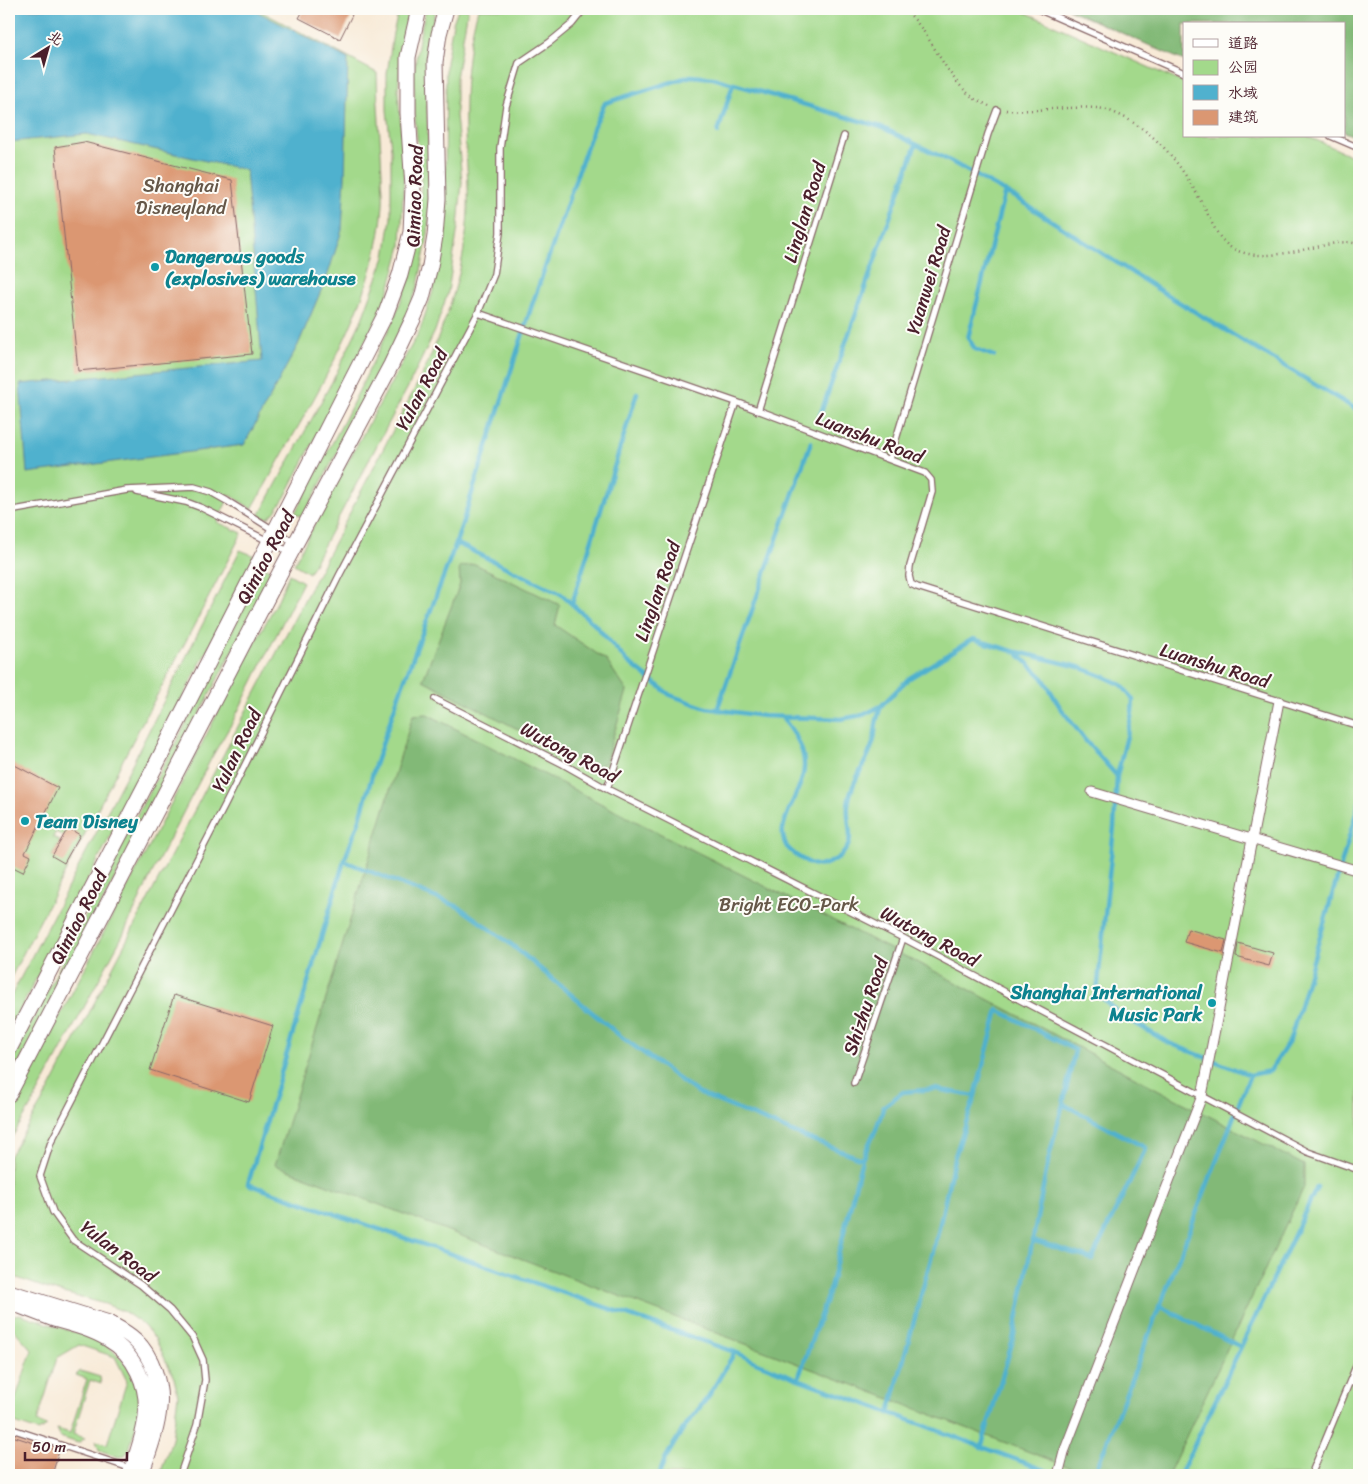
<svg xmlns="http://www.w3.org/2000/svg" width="1368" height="1484" font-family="Sriracha,'LXGW WenKai TC',sans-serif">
  <rect width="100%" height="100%" fill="#fdfcf7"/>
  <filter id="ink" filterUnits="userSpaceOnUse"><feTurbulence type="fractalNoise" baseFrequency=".02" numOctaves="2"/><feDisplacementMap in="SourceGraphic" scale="10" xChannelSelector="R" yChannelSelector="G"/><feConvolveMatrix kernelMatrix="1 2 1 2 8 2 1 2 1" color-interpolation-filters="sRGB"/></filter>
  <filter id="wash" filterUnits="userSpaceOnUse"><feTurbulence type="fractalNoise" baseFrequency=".0096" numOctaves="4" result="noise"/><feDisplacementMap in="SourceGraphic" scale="20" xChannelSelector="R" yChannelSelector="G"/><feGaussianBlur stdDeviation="1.12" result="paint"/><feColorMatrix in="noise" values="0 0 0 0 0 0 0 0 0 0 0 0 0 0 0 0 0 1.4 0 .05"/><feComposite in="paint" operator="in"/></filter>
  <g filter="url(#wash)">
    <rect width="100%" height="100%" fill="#f8ead7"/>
    <path fill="#a3d98b" stroke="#767c5b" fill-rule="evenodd" d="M9 9H257L377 73C377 107 381 141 382 175 382 185 384 195 383 205 378 282 339 354 302 420 285 449 269 479 252 509L230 495 217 522 242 533 175 662 143 721 9 981ZM68 828 64 862 52 856 60 841 53 837 56 832 63 836Z
      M399 9H409L400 65 398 90 404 169 401 246 386 301 285 497 274 513 268 518 259 516 334 378 362 319 385 257 391 218V149L387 110V74L393 33Z
      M426 9H436L428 41 426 74 430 203 428 235 418 286 402 328 389 354 303 517 295 513 346 417 392 323 410 278 420 223 421 179 415 117 414 73 419 38Z
      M458 9H468L456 78V115L462 182 458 227 448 292 435 331 408 387 309 573 294 564 334 487 420 330 433 291 442 245 445 208 446 62 453 23Z
      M478 9H1018L1184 83V136H1307L1359 159V1475H160L172 1439 178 1395 174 1378 155 1338 142 1324 125 1312 105 1304 48 1289 9 1275V1157L49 1090 257 690 423 373C447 320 466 267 468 209 469 183 466 158 465 133 464 90 466 50 478 9Z
      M240 550 255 556 197 670 9 1031V1000L130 768Z
      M264 567 273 572 9 1083V1066L141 807 191 714Z
      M289 574 303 582 232 723 213 755 152 873 123 935 31 1106 9 1142V1113L40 1058 54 1027 142 860 233 683 277 602Z
      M20 1314 97 1340 108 1346 128 1366 140 1395 139 1415 129 1450 124 1456 119 1457 99 1450 96 1441 107 1444 127 1381 115 1357 79 1345 57 1358 37 1422 47 1426 38 1431 9 1421V1414L10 1415 32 1350 9 1324 10 1318 14 1315Z
      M80 1371 100 1377 101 1384 90 1380 73 1434 85 1438 78 1443 60 1437 57 1429 70 1433 87 1379 76 1375Z"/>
    <path fill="#82b977" stroke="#666c51" d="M1068 9H1359V138L1344 132V24H1184V61Z
      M475 564 560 605 555 625 606 660 627 691 605 763 593 768 423 680 460 584 459 567Z
      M427 714 633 820 936 972 1176 1099 1304 1165V1187L1168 1475H1090L275 1165 413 715Z"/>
    <path fill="#50b1ce" stroke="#4d687c" d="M9 9H252L348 59 345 178 342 230 328 274 298 345 244 445 27 473 20 384 262 361 246 170 87 134 9 142Z"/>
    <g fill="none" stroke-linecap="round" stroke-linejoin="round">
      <path stroke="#50b1ce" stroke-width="4.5" d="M718 132 733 84
        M994 356 975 349 968 338 1005 191
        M818 421 916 144
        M456 543 561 594 595 625 627 661 670 695 706 708 763 716 841 719 863 715 881 706 908 679 973 639 1016 652 1043 678 1060 707 1085 740 1117 776 1114 827 1097 993 1121 1015 1169 1043 1250 1075 1270 1071 1290 1040 1359 803
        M572 604 637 393
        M1018 652 1079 667 1105 677 1122 685 1133 700 1132 713 1127 736 1117 776
        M717 710 811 442
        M781 716C793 731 805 747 804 767 803 788 786 808 783 829 782 833 784 843 787 847 794 855 815 870 826 864 834 861 843 855 847 848 854 835 846 820 848 806 850 783 866 765 873 743 875 737 875 730 876 724 877 718 879 712 881 706
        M344 861 248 1184 735 1352 758 1363 798 1379 1058 1475
        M1032 1240 1092 1259 1146 1148 1063 1104 1075 1050 998 1010 975 1096 935 1089 903 1092 884 1106 876 1129 862 1159 797 1134 698 1093 619 1035 512 945 459 907 344 861 360 819 375 765 399 695 456 543 532 305 593 129 605 103 691 76 713 78 881 127 948 160 1016 198 1167 295 1359 411
        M1159 1306 1241 1347
        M798 1379 830 1288 862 1159
        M889 1413 938 1233 954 1159 975 1096
        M981 1448 1013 1340 1049 1157 1063 1104
        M659 1475 665 1459 683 1429 708 1397 735 1352
        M1094 1475 1250 1075
        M1180 1475 1317 1187"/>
    </g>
    <g id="blocks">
      <path fill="#db9772" d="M304 9H350L348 12 352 15 340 39 299 18Z
        M84 142 232 180 252 354 78 371 55 147Z
        M9 762 58 788 25 853 31 856 23 872 9 865Z
        M68 828 80 835 64 863 52 856Z
        M1188 929 1226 940 1223 953 1184 942Z
        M1238 943 1273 953 1269 966 1236 957Z
        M174 995 273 1026 249 1102 150 1070Z
        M9 1435 59 1451 52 1475H9Z"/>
    </g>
  </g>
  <g filter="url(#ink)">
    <use href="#blocks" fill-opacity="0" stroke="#876667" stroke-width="1"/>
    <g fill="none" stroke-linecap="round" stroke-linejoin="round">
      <defs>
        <path id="service" d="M1038 9 1184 73
          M1331 136 1359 148
          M478 313 736 402 925 473 931 480 932 492 910 566 909 576 911 584 917 587 1359 726
          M758 411 844 136
          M890 459 988 134 997 110
          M137 492 186 502 202 508 290 552
          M9 511 127 490 194 487 211 492 227 501 275 531 295 543
          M435 699 563 764 607 789 903 938 1308 1152 1359 1170
          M607 789 736 402
          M854 1083 903 938
          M1351 1382 1359 1385
          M9 1428 130 1468
          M180 1475 197 1425 205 1380 203 1360 193 1338 170 1310 141 1285 73 1240 53 1212 40 1176 51 1142 225 805 340 574 478 313 494 274 500 233V148L506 106 519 63 550 42 572 24 584 9
          M1311 1475 1359 1359"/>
        <path id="pedestrian" d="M1092 792 1359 871
          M1058 1475 1064 1452 1202 1096 1279 701"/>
        <path id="tertiary" d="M9 1049 160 757 386 313 400 275 411 232 413 187 408 113V57L419 9
          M9 1094 284 565 391 365 413 319 422 298 430 266 435 236 438 199 435 62 439 34 446 9
          M9 1292 109 1323C118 1328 128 1333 135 1340 152 1356 162 1385 159 1408 157 1431 148 1453 141 1475
          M15 1304C28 1309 41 1314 54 1319 72 1324 92 1329 108 1339 135 1354 149 1386 146 1416 144 1437 136 1456 130 1475"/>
      </defs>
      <use href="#service" stroke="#876667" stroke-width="8"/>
      <use href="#pedestrian" stroke="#876667" stroke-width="11"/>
      <use href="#tertiary" stroke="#876667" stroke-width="17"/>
      <path stroke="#876667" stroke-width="2.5" stroke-dasharray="1 4" stroke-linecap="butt" d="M904 9C933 34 943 76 975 99 979 101 984 103 989 106
        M1006 110C1036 112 1067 106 1097 108 1108 109 1120 115 1129 120 1166 142 1183 169 1203 205 1212 221 1218 243 1236 250 1262 262 1299 250 1326 245 1336 243 1349 240 1359 245"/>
      <use href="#service" stroke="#fff" stroke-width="5.5"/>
      <use href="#pedestrian" stroke="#fff" stroke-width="9"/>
      <use href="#tertiary" stroke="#fff" stroke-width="15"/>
    </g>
  </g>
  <g fill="#0f9aa8" stroke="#fdfcf7" stroke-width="2">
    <circle cx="155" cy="267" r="5"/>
    <circle cx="25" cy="821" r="5"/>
    <circle cx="1212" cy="1003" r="5"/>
  </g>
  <g text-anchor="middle" stroke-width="4" stroke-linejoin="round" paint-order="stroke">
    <g font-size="19" fill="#655748" stroke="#fdfcf7">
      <text x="181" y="192">Shanghai<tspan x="181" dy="22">Disneyland</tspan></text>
      <text x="789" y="911">Bright ECO-Park</text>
    </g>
    <g font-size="19" fill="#4a1f2b" stroke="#fdfcf7">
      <text transform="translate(414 196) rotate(-88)" y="7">Qimiao Road</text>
      <text transform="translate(804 212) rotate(-73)" y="7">Linglan Road</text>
      <text transform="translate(928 280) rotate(-73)" y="7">Yuanwei Road</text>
      <text transform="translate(421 389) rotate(-62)" y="7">Yulan Road</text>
      <text transform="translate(870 437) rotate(21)" y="7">Luanshu Road</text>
      <text transform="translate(265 557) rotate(-62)" y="7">Qimiao Road</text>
      <text transform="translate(657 591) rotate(-71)" y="7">Linglan Road</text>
      <text transform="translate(1215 665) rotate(17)" y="7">Luanshu Road</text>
      <text transform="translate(236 750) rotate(-64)" y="7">Yulan Road</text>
      <text transform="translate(570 752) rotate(28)" y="7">Wutong Road</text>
      <text transform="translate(78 917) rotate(-63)" y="7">Qimiao Road</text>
      <text transform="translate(930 936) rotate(28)" y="7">Wutong Road</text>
      <text transform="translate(865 1006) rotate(-71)" y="7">Shizhu Road</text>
      <text transform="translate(119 1251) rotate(37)" y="7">Yulan Road</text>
    </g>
    <g font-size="19" font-weight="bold" fill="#0d838f" stroke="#fdfcf7" text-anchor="start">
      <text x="165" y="263">Dangerous goods<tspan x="165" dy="22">(explosives) warehouse</tspan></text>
      <text x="35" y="828">Team Disney</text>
      <text x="1202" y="999" text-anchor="end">Shanghai International<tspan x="1202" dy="22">Music Park</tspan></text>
    </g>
  </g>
  <rect width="1368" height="1484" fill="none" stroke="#fdfcf7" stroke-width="30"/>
  <rect x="1183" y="22" width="162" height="115" fill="#fdfcf7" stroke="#b5a4a5"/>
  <rect x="1193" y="39" width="25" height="8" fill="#ffffff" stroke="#b5a4a5"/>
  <text x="1228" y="48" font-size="15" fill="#4a1f2b">道路</text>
  <rect x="1193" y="60" width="25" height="15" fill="#a3d98b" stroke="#b5a4a5"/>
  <text x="1228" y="72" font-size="15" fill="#4a1f2b">公园</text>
  <rect x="1193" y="85" width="25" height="15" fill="#50b1ce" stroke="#b5a4a5"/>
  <text x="1228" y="98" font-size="15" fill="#4a1f2b">水域</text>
  <rect x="1193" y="110" width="25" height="15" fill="#db9772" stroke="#b5a4a5"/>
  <text x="1228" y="122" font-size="15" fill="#4a1f2b">建筑</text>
  <g transform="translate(48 48) rotate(37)" stroke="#fdfcf7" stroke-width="4" paint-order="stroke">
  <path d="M0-4L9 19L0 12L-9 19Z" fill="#4a1f2b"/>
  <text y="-8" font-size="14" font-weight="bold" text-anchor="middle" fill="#4a1f2b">北</text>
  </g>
  <path d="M25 1452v8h102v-8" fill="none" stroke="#4a1f2b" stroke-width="2.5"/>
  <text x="32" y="1452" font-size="15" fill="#4a1f2b" stroke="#fdfcf7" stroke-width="4" paint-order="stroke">50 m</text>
</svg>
